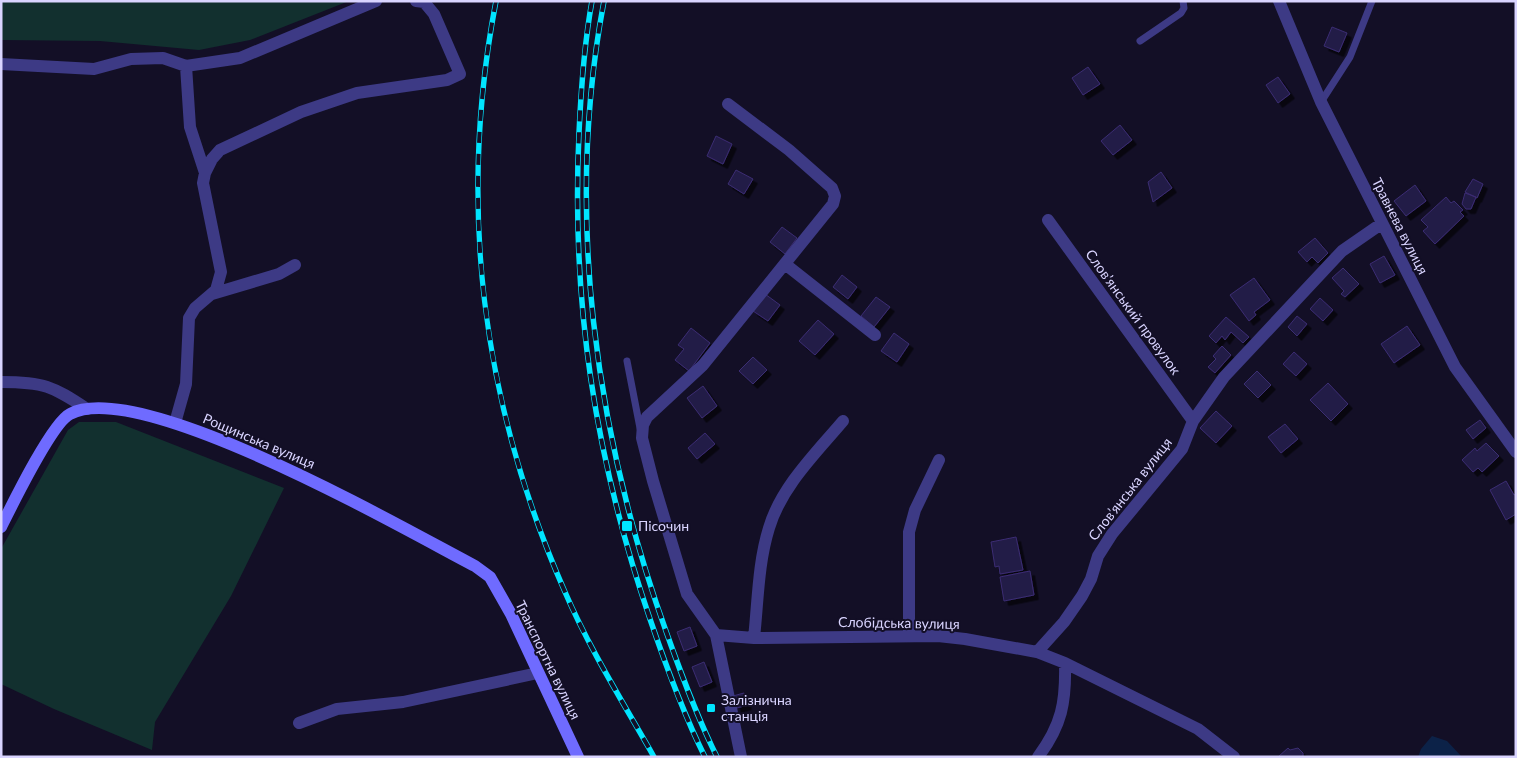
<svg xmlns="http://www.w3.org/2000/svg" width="1517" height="758" font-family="Lato,sans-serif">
  <defs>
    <filter id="shadow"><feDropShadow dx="4.5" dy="4.5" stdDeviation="0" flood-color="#0009"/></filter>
  </defs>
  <rect width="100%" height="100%" fill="#130f26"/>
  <path fill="#12302f" d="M1 1H349L250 40 199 50 100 41 1 40Z
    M79 422H116L284 488 231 596 155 722 152 750 54 709 1 684V549L68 430Z"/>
  <path fill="#0c2248" d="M1432 736 1447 741 1462 757H1418L1421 749Z"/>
  <path fill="#241b47" stroke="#3b2d73" filter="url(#shadow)" d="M1332 27 1347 33 1339 52 1324 46Z
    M1088 67 1100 84 1083 95 1072 78Z
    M1278 77 1290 94 1278 103 1266 85Z
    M1120 125 1132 140 1113 155 1101 141Z
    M716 136 732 144 723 164 707 156Z
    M736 170 753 179 744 194 728 184Z
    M1161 172 1172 188 1153 202 1148 182Z
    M1473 179 1483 184 1477 198 1465 192Z
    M1415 185 1426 201 1406 216 1394 201Z
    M1465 193 1476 197 1471 209H1466L1462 204Z
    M1446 197 1451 203 1454 201 1463 210 1460 212 1464 216 1435 244 1423 231 1428 227 1421 220Z
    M782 227 797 238 785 254 770 242Z
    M1315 238 1328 253 1318 263 1312 257 1307 262 1298 252Z
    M1384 256 1395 275 1380 283 1370 264Z
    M1343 268 1359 284 1345 297 1341 294 1344 291 1332 278Z
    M842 275 857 287 848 299 833 287Z
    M1254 278 1270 300 1254 312 1256 315 1249 321 1230 295Z
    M765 294 780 305 768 321 753 311Z
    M876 297 890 307 874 327 861 316Z
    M1320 298 1333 310 1323 321 1310 309Z
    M1297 316 1307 324 1297 336 1288 327Z
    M1226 317 1249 337 1243 343 1231 332 1225 340 1222 336 1216 343 1209 336Z
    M818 320 834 334 815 355 799 341Z
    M1407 326 1420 345 1394 363 1381 344Z
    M691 328 710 343 689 371 675 360 684 349 678 345Z
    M894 333 909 344 897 362 881 351Z
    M1222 346 1231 355 1215 373 1208 367 1216 359 1213 356Z
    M1294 352 1307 364 1296 376 1283 364Z
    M753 357 767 370 753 384 739 371Z
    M1257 371 1271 385 1258 398 1244 384Z
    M1328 383 1348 404 1331 421 1310 400Z
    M703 386 717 406 702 418 687 398Z
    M1216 411 1232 426 1216 443 1200 428Z
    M1480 420 1486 428 1473 439 1466 430Z
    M1285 424 1298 439 1281 453 1268 437Z
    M705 433 715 444 697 459 688 448Z
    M1486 443 1499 456 1482 472 1478 468 1473 472 1462 460 1475 448 1477 451Z
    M1506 481 1514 495 1516 494V514L1506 520 1490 490Z
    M1016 537 1023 570 1000 574 999 566 995 567 991 542Z
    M1030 571 1034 595 1004 601 1000 577Z
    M690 627 697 646 684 651 677 632Z
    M704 662 712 682 700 687 692 667Z
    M744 693 747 705 737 708 733 696Z
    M1288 748 1290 750 1298 748 1303 753V757H1278Z"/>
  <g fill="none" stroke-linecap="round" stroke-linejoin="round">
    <path stroke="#3d3a85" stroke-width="7" d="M1140 41 1181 13 1184 8 1183 1
      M1321 102 1350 57 1372 1
      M627 361 640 428"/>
    <path stroke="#3d3a85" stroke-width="12" d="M1279 1 1321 102 1455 367 1516 452
      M1 64 94 69 131 59 163 58 186 66 240 58 376 1
      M186 66 190 127 205 173
      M728 104 789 150 832 188 835 196 833 204 703 365 647 417 643 425 642 438 653 481 687 594 716 635 741 757
      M1048 220 1193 421
      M785 264 875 335
      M212 294 279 274 295 265
      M1 382C44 382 52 386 87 409
      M175 423 186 384 189 318 195 308 216 290 221 272 203 183 205 173 212 159 220 150 301 112 357 93 447 80 460 74 434 14 424 2 416 1
      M716 635 754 638 938 636 965 639 1037 652 1065 663 1198 729 1234 757
      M909 635V532L915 510 939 460
      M754 638C758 602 758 563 769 528 781 487 816 453 843 421
      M1037 652 1064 622 1082 596 1091 579 1098 556 1112 534 1182 449 1193 421 1224 377 1342 251 1381 224
      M299 723 337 709 403 702 538 673
      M1038 757C1062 725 1066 702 1065 663"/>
    <path stroke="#6f6bff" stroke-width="12" d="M1 527C12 505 52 423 70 414 140 377 404 529 475 566L490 577 511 614 578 757"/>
    <defs>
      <path id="rail" d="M496 1C457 204 482 403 565 592 589 648 624 704 654 757
        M592 1C584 45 581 89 579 133 571 303 595 458 650 619 666 666 683 713 705 757
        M604 1C564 212 595 434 667 634 682 676 697 717 717 757"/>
    </defs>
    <use href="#rail" stroke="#00e5ff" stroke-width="5.5"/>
    <use href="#rail" stroke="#130f26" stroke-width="4" stroke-dasharray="11" stroke-linecap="butt"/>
  </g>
  <g fill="#00e5ff" stroke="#130f26" stroke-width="2">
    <rect x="621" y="520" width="12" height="12" rx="2.5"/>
    <rect x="706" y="703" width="10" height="10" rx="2.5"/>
  </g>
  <g text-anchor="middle" stroke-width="4" stroke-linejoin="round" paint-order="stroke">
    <g font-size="14" fill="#d9d4ff" stroke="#130f26">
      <text transform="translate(1400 226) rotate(63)" y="5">Травнева вулиця</text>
      <text transform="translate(1133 312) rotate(54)" y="5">Слов’янський провулок</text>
      <text transform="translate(259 441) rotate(23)" y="5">Рощинська вулиця</text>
      <text transform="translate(1130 489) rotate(-52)" y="5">Слов’янська вулиця</text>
      <text transform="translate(899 623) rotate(1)" y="5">Слобідська вулиця</text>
      <text transform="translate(548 660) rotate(64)" y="5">Транспортна вулиця</text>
    </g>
    <g font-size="14" fill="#d9d4ff" stroke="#130f26" text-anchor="start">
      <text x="638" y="531">Пісочин</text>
      <text x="721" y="705">Залізнична<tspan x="721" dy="16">станція</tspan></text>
    </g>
  </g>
  <rect width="1517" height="758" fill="none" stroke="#d9d4ff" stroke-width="5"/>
</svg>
